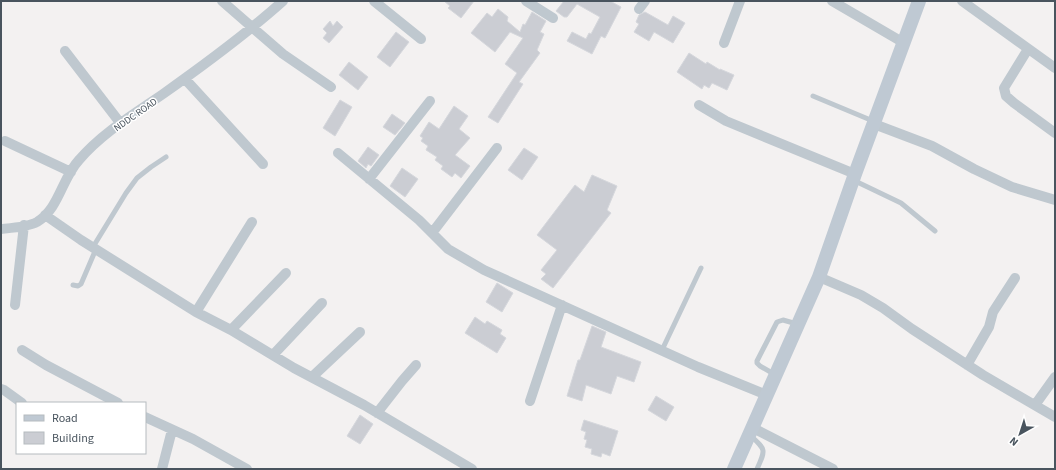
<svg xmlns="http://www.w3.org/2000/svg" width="1056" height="470" font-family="'Source Sans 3',sans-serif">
  <rect width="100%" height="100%" fill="#f3f1f1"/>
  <path fill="#cbcdd3" stroke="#d5d7dc" d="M444 1H474L461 18 448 8 450 6Z
    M564 1H610L621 7 605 38 601 36 592 54 567 41 572 32 586 39 589 33 591 34 600 17 577 4 567 17H564L556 11Z
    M498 9 508 17 507 21 520 32 523 24 525 25 532 12 546 21 540 32 544 34 537 50 540 53 519 82 523 84 498 123 488 117 517 73 505 64 523 38 510 32 495 52 471 33 487 13 492 17Z
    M645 12 668 25 673 16 685 23 673 43 654 32 649 41 634 32 639 24 636 22 639 15Z
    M330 21 333 26 337 21 343 27 329 43 323 38 327 33 323 29Z
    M396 32 409 42 390 67 377 57Z
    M689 53 706 64 707 62 720 70V69L734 75 727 90 712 83 709 88 704 85 702 89 677 72Z
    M349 62 368 77 358 90 339 75Z
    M340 100 352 107 335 136 323 128Z
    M454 106 468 116 459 129 470 138 455 155 470 166 461 178 455 173 452 177 441 169 443 166 435 160 437 157 426 150 428 146 421 141 423 138 420 136 429 122 439 129Z
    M392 114 405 123 395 135 383 127Z
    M368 147 379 155 371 166 368 164 366 168 358 161Z
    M524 148 538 157 522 180 508 170Z
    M402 168 418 179 405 197 390 186Z
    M592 175 617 186 607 210 611 213 553 288 541 279 546 274 541 270 557 250 537 235 575 185 584 192Z
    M497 283 513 293 502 312 486 302Z
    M475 317 485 324 487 321 502 330 500 334 506 338 497 353 465 333Z
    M592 326 606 332 601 347 641 362 634 382 617 376 611 394 586 385 582 401 567 396 578 360H580Z
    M656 396 674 407 666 421 648 410Z
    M360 415 373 424 360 444 347 436Z
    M584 420 618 431 610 456 602 453 601 457 591 454 592 449 585 447 587 440 584 439 586 432 581 430Z"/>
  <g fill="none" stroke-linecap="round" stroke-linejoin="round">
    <path stroke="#bfc8cf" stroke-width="5" d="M813 96 873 121
      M853 180 901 203 935 231
      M93 247 126 193 137 178 151 167 166 157
      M73 285 78 286 81 284 96 249
      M662 350 701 268
      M774 374 760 366 757 363V361L777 322 783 320 797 324
      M750 435C766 450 766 449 757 469"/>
    <path stroke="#bfc8cf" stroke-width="10" d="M222 1 283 54 331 87
      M374 1 421 39
      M526 1 553 18
      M832 1 904 43
      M962 1 1055 68
      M639 9 645 1
      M724 43 740 1
      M1028 49 1004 88 1006 96 1014 103 1055 133
      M65 51 121 124
      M185 79 263 164
      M699 105 726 121 855 174
      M874 124 932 146 974 169 1012 187 1055 200
      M5 141 71 172
      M338 153 419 220 448 249 484 270 698 367 767 395
      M369 179 430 101
      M45 215 81 240 196 312 231 330 294 368 364 405 472 469
      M1 229C11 228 28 227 37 222 59 209 62 178 79 160 102 133 134 114 163 94 204 65 245 35 283 1
      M432 233 497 148
      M819 277 861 295 883 308 912 329 983 375 1055 417
      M15 305 24 225
      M196 312 252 222
      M231 330 286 273
      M22 350 46 365 118 403
      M273 355 322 303
      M967 365 989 327 993 312 1015 278
      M312 377 360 332
      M1 389 4 390 22 403
      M530 401 562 305
      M1035 405 1055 377
      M377 413 402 381 416 365
      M145 417 193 439 247 469
      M753 428 833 469
      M162 469 172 430"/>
    <path stroke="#bfc9d3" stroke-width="14" d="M734 469 819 277 855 174 919 1"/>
  </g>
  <g text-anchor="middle" stroke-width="3" stroke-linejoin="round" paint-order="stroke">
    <g font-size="10" fill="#49545e" stroke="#fff">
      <text transform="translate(135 114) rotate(-35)" y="4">NDDC ROAD</text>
    </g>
  </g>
  <rect width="1056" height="470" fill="none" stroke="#49545e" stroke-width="4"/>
  <rect x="16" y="402" width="130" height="52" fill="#ffffff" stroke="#b6bbbf"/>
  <rect x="24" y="415" width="20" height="6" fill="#bfc9d3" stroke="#b6bbbf"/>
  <text x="52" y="422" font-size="12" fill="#49545e">Road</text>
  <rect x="24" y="432" width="20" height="12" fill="#cbcdd3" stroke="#b6bbbf"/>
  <text x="52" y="442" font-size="12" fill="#49545e">Building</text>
  <g transform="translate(1020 434) rotate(219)" stroke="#ffffff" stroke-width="3" paint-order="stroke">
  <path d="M0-3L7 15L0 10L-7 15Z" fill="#49545e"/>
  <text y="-6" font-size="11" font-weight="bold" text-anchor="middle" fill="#49545e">N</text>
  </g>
</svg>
